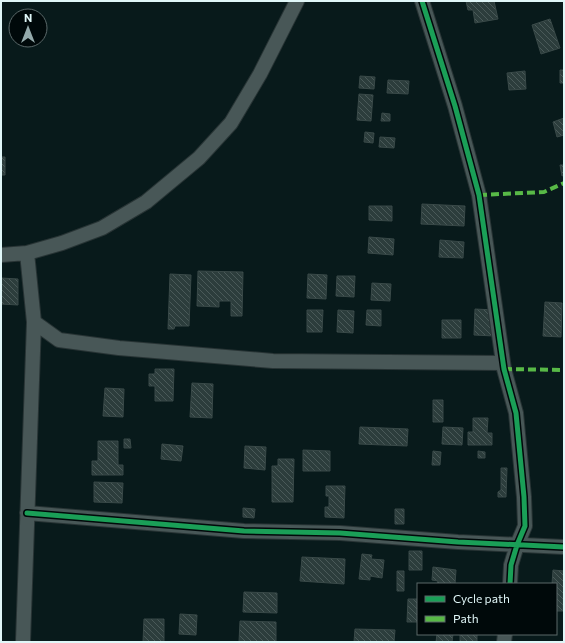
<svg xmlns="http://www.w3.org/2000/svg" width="565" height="643" font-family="Commissioner,sans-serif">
  <defs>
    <pattern id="building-back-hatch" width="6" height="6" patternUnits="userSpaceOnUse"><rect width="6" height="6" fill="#2c3d3c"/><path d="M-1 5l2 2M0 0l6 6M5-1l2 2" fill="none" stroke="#4a5a59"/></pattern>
  </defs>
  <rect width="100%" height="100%" fill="#081a1b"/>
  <path fill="url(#building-back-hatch)" stroke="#394948" d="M466 1H494L498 19 475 23 473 10H468Z
    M550 19 560 48 541 54 532 25Z
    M560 70H564V83H560Z
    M525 71 526 89 509 90 507 73Z
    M360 76 375 77 374 89 359 88Z
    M388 80 409 81 408 94 387 93Z
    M359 94 373 95 371 121 357 120Z
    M382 113 390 114V121H381Z
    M564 118V135L557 137 553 122Z
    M365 132 374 133 373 143 364 142Z
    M380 137 395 138 394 148 379 147Z
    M1 157H5V175H1Z
    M560 165H564V175L562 176Z
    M422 204 465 206 464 226 421 224Z
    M369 206H392V221L369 220Z
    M369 237 394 239 393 255 368 253Z
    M440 240 464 242 463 258 439 257Z
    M198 271 243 272 242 316H231V301H219V307L197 306Z
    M170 274 191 275 189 326H175L174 329H168Z
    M308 274 327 275 326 299 307 298Z
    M337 276H355L354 297 336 296Z
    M1 278 18 279V305L1 304Z
    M372 283 391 284 390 301 371 300Z
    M545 302 562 303 561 337 543 336Z
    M475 309 495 310 494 336 474 335Z
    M307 310H323L322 332H307Z
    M338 310 354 311 353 333 337 332Z
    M367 310H381V326L366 325Z
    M442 320H461V338H442Z
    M155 369H174L173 401H155V386H149V374H155Z
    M192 383 213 384 212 418 190 417Z
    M105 388 124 389 123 417 103 416Z
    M433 400H443V422H433Z
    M473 418H488L487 433H492V445H468V432H473Z
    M360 427 408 429 407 446 359 444Z
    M443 427 463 428 462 445 442 444Z
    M124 439H130L131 448H124Z
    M98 441H118V465H123V475H92V461H98Z
    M162 444 183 446 181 461 161 459Z
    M245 446 266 447 265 470 244 468Z
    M303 450 330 451V471H303Z
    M433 451 441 452 440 465H432Z
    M478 451 485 452V458H478Z
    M278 459H294L293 502H272V466H278Z
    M501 468H507L506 497H498V492L501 490Z
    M94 482 123 483 122 503 94 502Z
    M326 486H345L344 518 325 517V507H329V496H326Z
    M243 508 255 509 254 518 243 517Z
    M395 509H404V524H395Z
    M409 551H422V570H409Z
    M362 554 372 555 371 559 384 560 382 578 370 576V580L359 579Z
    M302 557 345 559 344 584 300 581Z
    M433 567 456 570 455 584H437L438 581 432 580Z
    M553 570 564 571 563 611H556V584H552Z
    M397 571H404V591H397Z
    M244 592 277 593V613L243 612Z
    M408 599H418V622H407Z
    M180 614 197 615 196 635 179 634Z
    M144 619H164V642H143Z
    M240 621 276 622V642H239Z
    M355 629 395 630 394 642H354Z
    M437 634H453L452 642H436Z
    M460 634H477V642H460Z"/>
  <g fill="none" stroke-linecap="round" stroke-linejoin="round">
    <defs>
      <path id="minor" d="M422 1 455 106 479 195 504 369 516 413 524 497 525 526 517 545 511 565 510 584
        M1 255 27 253 62 243 102 228 146 202 199 158 231 123 260 74 297 1
        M34 322 59 340 119 348 273 361 503 363
        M27 513 244 531 340 533 458 542 564 547
        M23 642 34 322 27 253
        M504 642 505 634"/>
    </defs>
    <use href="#minor" stroke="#283435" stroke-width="16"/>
    <use href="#minor" stroke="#485757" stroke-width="14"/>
    <path stroke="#58b947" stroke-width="4" stroke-dasharray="8 4" stroke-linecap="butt" d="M479 195 544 192 564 183
      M504 369 564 370"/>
    <defs>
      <path id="cycleway" d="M422 1 455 106 479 195 504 369 516 413 524 497 525 526 517 545 511 565 510 584
        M27 513 244 531 340 533 458 542 564 547"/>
    </defs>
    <use href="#cycleway" stroke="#00090a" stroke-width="8"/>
    <use href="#cycleway" stroke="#1a9f57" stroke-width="5"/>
  </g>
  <rect width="565" height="643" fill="none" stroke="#e0f7f8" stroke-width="4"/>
  <rect x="417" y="583" width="140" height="52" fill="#00090a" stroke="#5a6869"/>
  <rect x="425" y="596" width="20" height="6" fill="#1a9f57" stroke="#5a6869"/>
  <text x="453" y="603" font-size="12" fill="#e0f7f8">Cycle path</text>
  <rect x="425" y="616" width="20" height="6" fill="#58b947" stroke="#5a6869"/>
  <text x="453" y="623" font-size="12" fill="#e0f7f8">Path</text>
  <g transform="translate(28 28)"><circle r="19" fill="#00090a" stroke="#5a6869"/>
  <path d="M0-3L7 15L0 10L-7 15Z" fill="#94aaab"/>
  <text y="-6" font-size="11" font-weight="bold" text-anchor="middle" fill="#e0f7f8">N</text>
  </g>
</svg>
